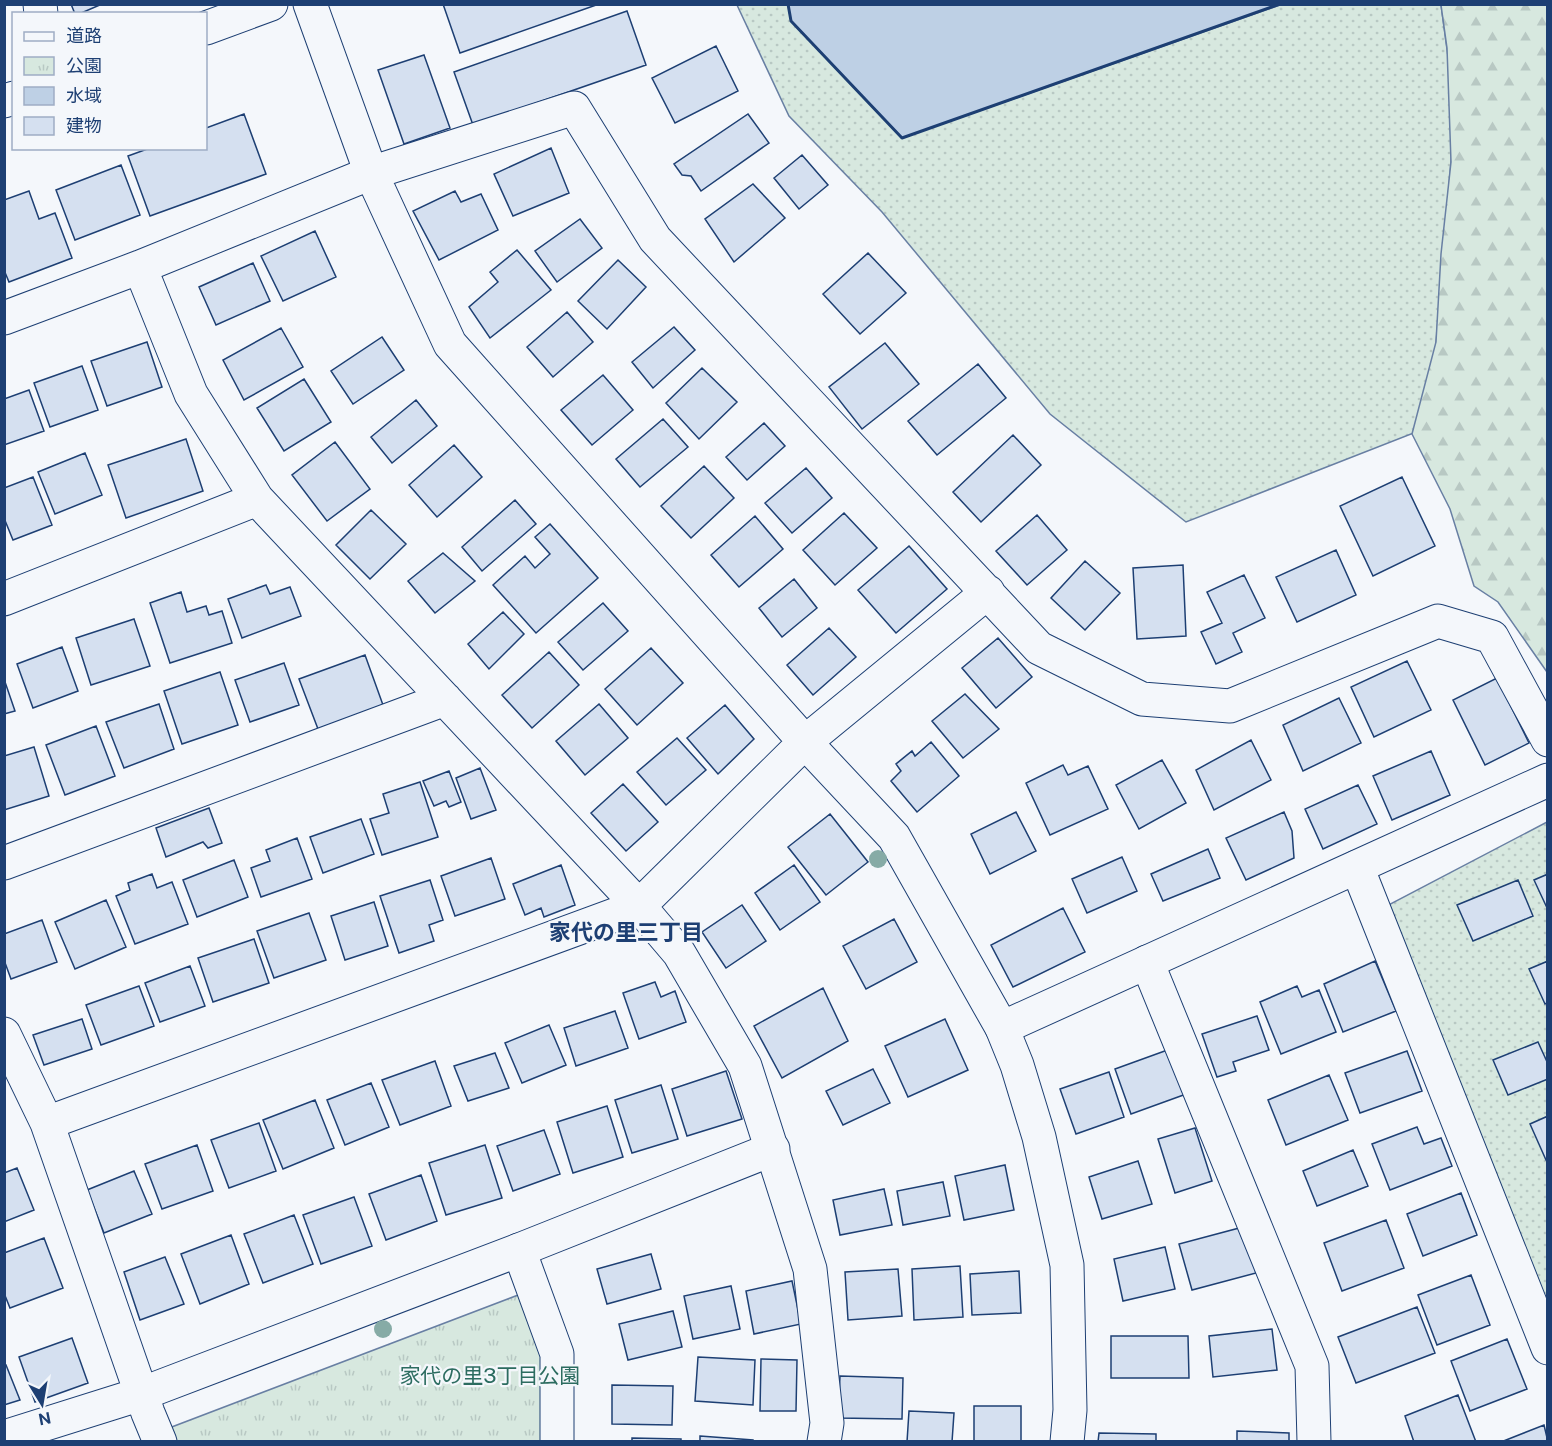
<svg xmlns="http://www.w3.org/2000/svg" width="1552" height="1446" font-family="'Public Sans','Noto Sans JP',sans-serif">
  <defs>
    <pattern id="grass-dots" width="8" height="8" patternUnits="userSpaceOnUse" patternTransform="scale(1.5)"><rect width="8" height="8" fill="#d7e8df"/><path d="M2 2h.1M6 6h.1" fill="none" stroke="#b8c8c3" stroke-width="1.8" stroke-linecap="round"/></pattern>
    <pattern id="forest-firs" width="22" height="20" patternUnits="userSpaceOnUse" patternTransform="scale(1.5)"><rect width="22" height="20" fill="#d7e8df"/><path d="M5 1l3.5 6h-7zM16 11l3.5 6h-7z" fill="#b8c8c3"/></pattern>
    <pattern id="park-tufts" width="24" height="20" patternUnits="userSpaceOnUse" patternTransform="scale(1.5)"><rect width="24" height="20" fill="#d7e8df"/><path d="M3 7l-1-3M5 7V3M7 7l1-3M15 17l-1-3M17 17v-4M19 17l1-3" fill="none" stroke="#b8c8c3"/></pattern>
  </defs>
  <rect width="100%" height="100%" fill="#f4f7fb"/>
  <path fill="url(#grass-dots)" stroke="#687fa3" stroke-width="1.5" d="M737 5H1441L1451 79 1452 149 1429 427 1186 522 1050 414 882 212 789 116Z
    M1547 822V1345L1375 912Z"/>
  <path fill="url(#forest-firs)" stroke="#687fa3" stroke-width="1.5" d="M1441 5H1547V672L1498 602 1474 586 1450 509 1412 434 1436 342 1441 254 1451 162 1447 48Z"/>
  <path fill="url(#park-tufts)" stroke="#687fa3" stroke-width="1.5" d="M526 1292 555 1349 552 1441 160 1442 156 1433Z"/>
  <path fill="#bed0e5" stroke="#687fa3" stroke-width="1.5" d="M788 5V4L1280 5 902 138 791 21Z"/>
  <path fill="#d5e0f0" stroke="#1d3f73" stroke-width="1.5" d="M71 4H102L79 14H75Z
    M443 4H599L460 53Z
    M627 11 646 65 473 125 454 72Z
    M716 46 738 91 675 123 652 78Z
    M424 55 450 128 404 144 378 70Z
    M244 114 266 174 150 216 128 156 150 148H206V128Z
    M748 114 769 143 701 191 691 176 682 175 674 164Z
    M551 148 569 193 513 216 494 174Z
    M802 155 828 185 799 209 774 178Z
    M121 165 140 215 75 240 56 190Z
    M753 184 785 218 734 262 705 219Z
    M29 191 39 219 55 213 72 258 9 282 4 270V200Z
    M455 191 461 202 481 194 498 230 439 260 413 211Z
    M580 219 602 248 557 282 535 251Z
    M315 231 336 277 283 301 261 256Z
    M517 250 551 290 490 338 469 307 498 282 490 272Z
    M868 253 906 293 860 334 823 294Z
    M618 260 646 287 607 329 578 301Z
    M253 263 270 301 216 325 199 287Z
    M567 312 593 342 553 377 527 347Z
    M674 327 695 350 653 388 632 362Z
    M281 328 303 367 244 400 223 360Z
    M382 337 404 370 353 404 331 371Z
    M147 342 162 387 107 406 91 361Z
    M885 343 919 384 862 429 829 387Z
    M978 364 1006 398 937 455 908 421Z
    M82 366 98 410 50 427 34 383Z
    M702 368 737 402 699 439 666 403Z
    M603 375 633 410 592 445 561 410Z
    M304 379 331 422 284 451 257 408Z
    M29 390 44 431 4 445V399Z
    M416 400 437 426 392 463 371 437Z
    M663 419 688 447 640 487 616 459Z
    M764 423 785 446 747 480 726 457Z
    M1013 435 1041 465 981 522 953 492Z
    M186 439 203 491 126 518 108 465Z
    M335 442 370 489 327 521 292 475Z
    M454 445 482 477 437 517 409 485Z
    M85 453 102 495 55 514 38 472Z
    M704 466 734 498 691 538 661 506Z
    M806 468 832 498 792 533 765 503Z
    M33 477 52 525 13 540 4 518V488Z
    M1402 477 1435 546 1373 576 1340 506Z
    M515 500 536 524 482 571 462 547Z
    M371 510 406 544 370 579 336 545Z
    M844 513 877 548 835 585 803 550Z
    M1037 515 1067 550 1027 585 996 551Z
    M755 516 783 549 739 587 711 555Z
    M550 524 598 578 536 633 493 585 525 556 535 568 550 554 535 537Z
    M909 546 947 589 896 633 858 590Z
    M1336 550 1356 595 1297 622 1276 577Z
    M443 553 475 581 435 613 408 581Z
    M1085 561 1120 593 1085 630 1051 598Z
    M1183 565 1186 636 1137 639 1133 568Z
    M1244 575 1265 618 1233 633 1242 652 1216 664 1201 632 1222 623 1207 592Z
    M794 579 817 608 782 637 759 608Z
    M266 585 270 594 290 587 301 616 242 638 228 599Z
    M181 592 187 612 206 606 209 615 222 611 232 643 170 663 150 603Z
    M603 603 628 631 583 670 558 642Z
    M503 612 524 634 489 669 468 644Z
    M134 619 150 666 91 685 76 638Z
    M829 628 856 657 813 695 787 665Z
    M998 638 1032 677 996 708 962 668Z
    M62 647 78 691 33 708 17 664Z
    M651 648 683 683 637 725 605 689Z
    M549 652 579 685 532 728 502 695Z
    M365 655 383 705 318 729 299 679Z
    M1407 661 1431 710 1374 737 1351 687Z
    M284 663 299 705 250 722 235 680Z
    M220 672 238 725 182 744 164 691Z
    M1497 678 1529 743 1485 765 1453 700Z
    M4 679 15 711 4 714Z
    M965 694 999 729 963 758 932 721Z
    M1339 698 1361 743 1303 771 1283 725Z
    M159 704 174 749 124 768 106 722Z
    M599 704 628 738 585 775 556 741Z
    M725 705 754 739 718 774 687 738Z
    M96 726 115 776 65 795 46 745Z
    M677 738 706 770 666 805 637 772Z
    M1251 740 1271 780 1214 810 1196 770Z
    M931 742 959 776 917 812 891 781 901 771 896 764 912 751 915 756Z
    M34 747 49 796 4 810V756Z
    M1431 751 1450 795 1392 820 1373 776Z
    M1162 760 1186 803 1139 829 1116 785Z
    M1063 765 1068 775 1088 766 1108 809 1050 835 1026 783Z
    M480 768 496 810 471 819 456 778Z
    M449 771 461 802 449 807 446 801 434 806 423 781Z
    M420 782 438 837 382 855 370 819 389 813 383 794Z
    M623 784 658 822 626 851 591 813Z
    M1358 785 1377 824 1323 849 1305 809Z
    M209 808 222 843 208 848 203 842 166 857 156 828Z
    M1016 812 1036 851 990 874 971 834Z
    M1284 812 1292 831 1294 858 1246 880 1226 838Z
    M830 814 868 862 826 895 788 847Z
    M361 819 374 854 323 873 310 837Z
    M297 838 312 879 261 897 251 868 270 861 266 850Z
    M1208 849 1220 878 1163 901 1151 874Z
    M1122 857 1137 891 1087 913 1072 879Z
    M491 858 505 899 455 916 441 876Z
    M234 860 248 897 197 917 183 880Z
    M561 865 575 905 544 917 541 908 525 915 513 884Z
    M794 865 820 902 780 930 755 893Z
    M152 874 157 888 172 882 188 924 135 944 116 896 130 890 128 883Z
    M1548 874V910L1534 880Z
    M430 880 443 920 429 925 434 941 399 953 380 896Z
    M1518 880 1533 916 1473 941 1457 905Z
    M106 900 126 947 75 969 55 922Z
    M374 902 388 946 345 960 331 916Z
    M742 905 766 941 726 968 702 932Z
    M1063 908 1085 952 1013 987 991 945Z
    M309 913 326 960 274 978 257 931Z
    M894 919 917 962 866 989 843 946Z
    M42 920 57 962 11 979 4 960V934Z
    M254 939 269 983 213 1002 198 958Z
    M1375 961 1396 1011 1343 1032 1324 984Z
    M1548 961V1002L1545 1004 1529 969Z
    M190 966 205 1006 160 1022 145 983Z
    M655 982 661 997 675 991 686 1022 639 1039 623 993Z
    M139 986 154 1026 101 1045 86 1005Z
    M1297 986 1302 997 1319 990 1336 1032 1281 1054 1260 1002Z
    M823 988 848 1041 782 1078 754 1026Z
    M615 1011 628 1048 576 1066 564 1028Z
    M1257 1016 1269 1050 1233 1062 1236 1071 1217 1077 1202 1034Z
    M82 1019 92 1049 44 1065 33 1035Z
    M945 1019 968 1070 908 1097 885 1046Z
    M549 1025 566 1065 522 1083 505 1043Z
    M1538 1042 1548 1064V1079L1508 1095 1493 1060Z
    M1173 1048 1189 1093 1131 1114 1115 1069Z
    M1407 1051 1422 1091 1360 1113 1345 1073Z
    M495 1053 509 1088 468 1101 454 1066Z
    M435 1061 451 1106 400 1125 382 1080Z
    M873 1069 890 1103 843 1125 826 1091Z
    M726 1071 742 1119 687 1136 672 1089Z
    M1109 1072 1124 1117 1076 1134 1060 1089Z
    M1329 1075 1348 1120 1286 1145 1268 1100Z
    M371 1083 389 1127 345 1145 327 1100Z
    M661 1085 678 1139 632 1153 615 1100Z
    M315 1100 334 1148 283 1169 263 1120Z
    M607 1106 623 1157 573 1173 557 1122Z
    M1548 1116V1159L1546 1160 1530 1124Z
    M259 1123 276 1171 229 1188 211 1140Z
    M1417 1127 1424 1144 1441 1138 1452 1166 1390 1190 1372 1144Z
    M1195 1128 1212 1181 1175 1193 1158 1139Z
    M544 1130 560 1174 513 1191 497 1146Z
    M197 1145 213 1191 162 1209 145 1164Z
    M485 1145 502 1198 446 1215 429 1163Z
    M1353 1150 1368 1186 1317 1206 1303 1171Z
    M1138 1161 1152 1204 1102 1219 1089 1177Z
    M1005 1165 1014 1210 964 1220 955 1176Z
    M17 1168 34 1210 4 1222V1173Z
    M134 1171 152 1214 104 1233 87 1190Z
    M421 1175 437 1221 386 1240 369 1194Z
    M943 1182 950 1216 903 1225 897 1191Z
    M884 1189 892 1225 840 1235 833 1200Z
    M1461 1193 1477 1235 1423 1256 1407 1214Z
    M354 1197 372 1246 321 1264 303 1215Z
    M294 1215 313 1264 263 1283 244 1234Z
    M1386 1220 1404 1268 1342 1291 1324 1243Z
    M1243 1227 1256 1273 1192 1290 1179 1244Z
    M231 1235 249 1284 200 1304 181 1254Z
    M44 1238 63 1288 10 1308 4 1293V1253Z
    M1165 1247 1175 1289 1123 1301 1114 1259Z
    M651 1254 661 1289 607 1304 597 1269Z
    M165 1257 184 1304 140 1320 124 1272Z
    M960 1266 963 1317 914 1320 912 1269Z
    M898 1269 902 1316 848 1320 845 1272Z
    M1019 1271 1021 1313 972 1315 970 1274Z
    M1471 1275 1490 1325 1437 1345 1418 1295Z
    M792 1281 801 1324 754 1334 746 1291Z
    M731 1286 740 1329 693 1339 684 1296Z
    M1417 1307 1435 1353 1356 1383 1338 1337Z
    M673 1311 682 1347 628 1360 619 1324Z
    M1272 1329 1277 1370 1213 1377 1209 1336Z
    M1111 1336H1188L1189 1378H1111Z
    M72 1338 88 1383 35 1402 19 1357Z
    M1507 1339 1527 1389 1470 1411 1451 1361Z
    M698 1357 755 1360 753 1405 695 1401Z
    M761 1359 797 1360 796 1411H760Z
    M6 1365 20 1400 4 1405V1366Z
    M840 1376 903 1378 902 1419 838 1418Z
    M612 1385 673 1386 672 1425 612 1424Z
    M1458 1395 1476 1442H1414L1405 1416Z
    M974 1406H1021V1442H974Z
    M909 1411 954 1413 952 1442H907Z
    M1544 1425 1548 1442H1501Z
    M1237 1431 1289 1433V1442H1237Z
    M1099 1433 1156 1434V1442H1098Z
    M700 1436 753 1440V1442H700Z
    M632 1438 681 1439V1442H632Z"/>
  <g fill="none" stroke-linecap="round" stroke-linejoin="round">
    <defs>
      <path id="street" d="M40 4 41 14
        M310 4 371 173 450 344 805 742 894 837 1002 1028 1017 1065 1039 1137 1067 1265 1070 1410 1067 1442
        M140 267 191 394 257 499 639 906 679 953 745 1066 810 1269 827 1423 824 1442
        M4 318 140 267 371 173 574 108 655 239 1039 648 1142 699 1230 706 1438 621 1492 637 1548 740
        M4 599 257 499
        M4 863 445 699
        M1357 867 1548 1348
        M1147 962 1312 1366 1314 1442
        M4 1034 47 1123 148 1413 160 1442
        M47 1123 639 906 805 742 988 592
        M519 1250 557 1354V1442"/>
      <path id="secondary" d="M206 28 271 4
        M4 101 14 98
        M1002 1028 1548 780
        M4 1437 141 1394 519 1250 773 1149"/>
    </defs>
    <use href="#street" stroke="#1d3f73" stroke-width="35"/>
    <use href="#secondary" stroke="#1d3f73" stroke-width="35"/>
    <use href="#street" stroke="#f4f7fb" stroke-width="33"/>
    <use href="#secondary" stroke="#f4f7fb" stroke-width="33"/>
    <path stroke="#1d3f73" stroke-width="3" d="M788 4 791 21 902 138 1280 4"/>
  </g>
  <g fill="#86aba6">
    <circle cx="878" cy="859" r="9"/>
    <circle cx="383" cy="1329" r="9"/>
  </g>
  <g text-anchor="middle" stroke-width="4.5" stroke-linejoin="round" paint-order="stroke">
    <g font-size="21" fill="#2c6c60" stroke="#f4f7fb">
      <text x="490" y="1383">家代の里3丁目公園</text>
    </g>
    <g font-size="22" font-weight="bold" fill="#1d3f73" stroke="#f4f7fb">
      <text x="626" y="940">家代の里三丁目</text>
    </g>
  </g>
  <rect width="1552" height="1446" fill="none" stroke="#1d3f73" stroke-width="12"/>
  <rect x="12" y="12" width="195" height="138" fill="#f4f7fb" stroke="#9eadc5" stroke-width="1.5"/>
  <rect x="24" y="32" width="30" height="9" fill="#f4f7fb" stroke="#9eadc5" stroke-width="1.5"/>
  <text x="66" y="42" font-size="18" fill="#1d3f73">道路</text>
  <rect x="24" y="57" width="30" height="18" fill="url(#park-tufts)" stroke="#9eadc5" stroke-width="1.5"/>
  <text x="66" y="72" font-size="18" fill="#1d3f73">公園</text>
  <rect x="24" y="87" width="30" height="18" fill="#bed0e5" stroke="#9eadc5" stroke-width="1.5"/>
  <text x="66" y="102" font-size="18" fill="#1d3f73">水域</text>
  <rect x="24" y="117" width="30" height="18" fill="#d5e0f0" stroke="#9eadc5" stroke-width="1.5"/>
  <text x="66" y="132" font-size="18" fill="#1d3f73">建物</text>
  <g transform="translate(42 1404) rotate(169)" stroke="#f4f7fb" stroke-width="4.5" paint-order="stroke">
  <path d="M0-4.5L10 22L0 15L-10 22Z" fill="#1d3f73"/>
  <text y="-9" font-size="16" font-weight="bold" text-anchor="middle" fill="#1d3f73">N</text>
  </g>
</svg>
